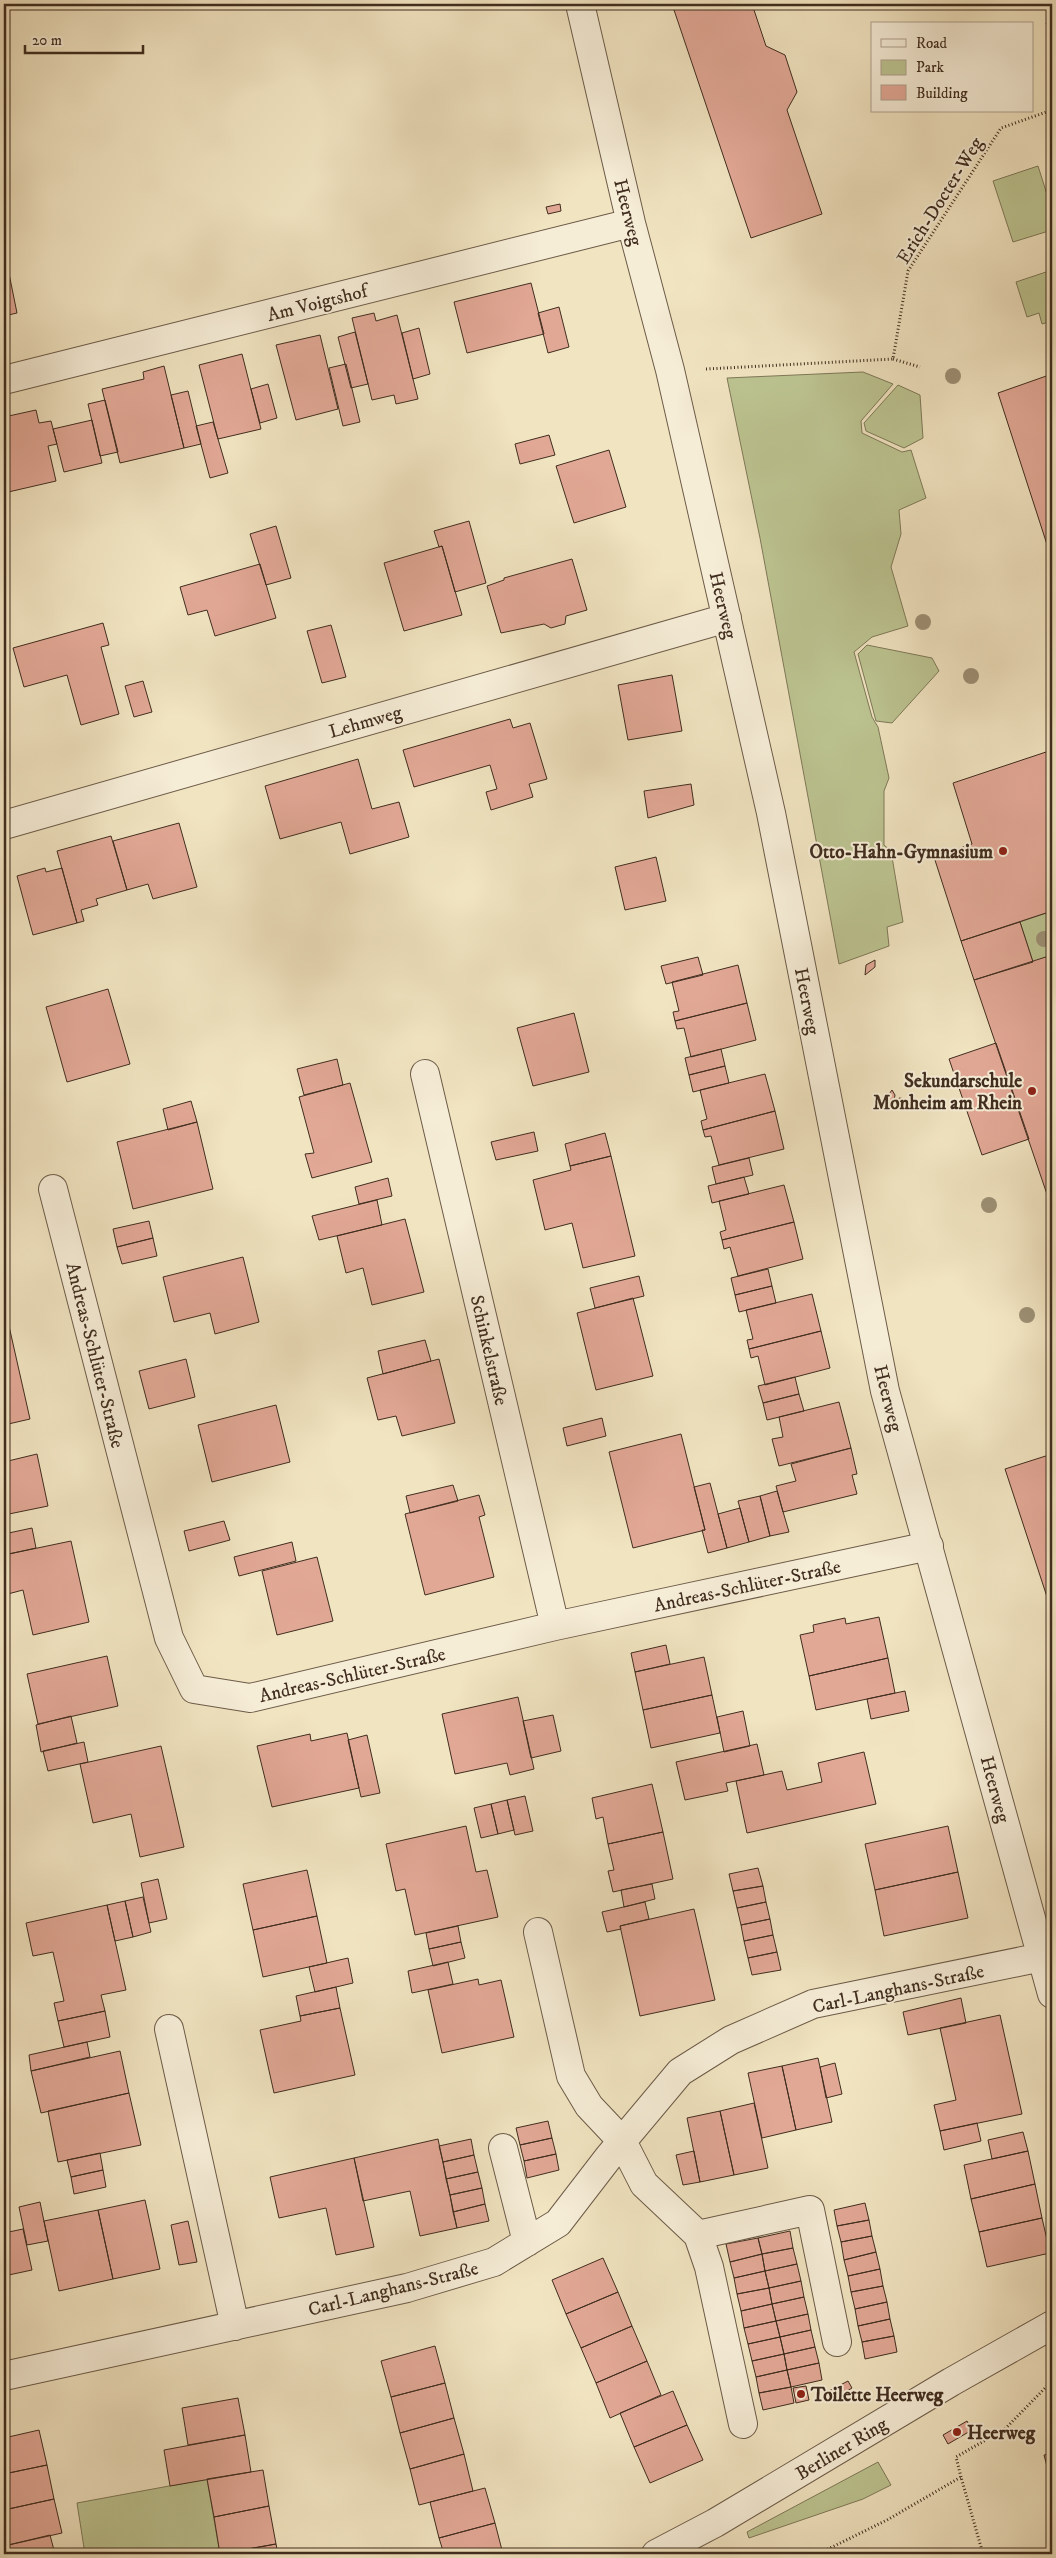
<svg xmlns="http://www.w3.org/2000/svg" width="1056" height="2558" font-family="'IM FELL DW Pica',serif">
  <rect width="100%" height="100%" fill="#f1e4c1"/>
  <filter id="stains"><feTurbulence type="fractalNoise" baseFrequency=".004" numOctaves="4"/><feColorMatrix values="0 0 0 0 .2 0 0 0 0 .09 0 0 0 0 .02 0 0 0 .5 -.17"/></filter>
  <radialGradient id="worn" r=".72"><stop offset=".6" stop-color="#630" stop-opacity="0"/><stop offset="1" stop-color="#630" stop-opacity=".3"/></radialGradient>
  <path fill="#bcc491" stroke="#7e7858" d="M1038 166 1052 210V230L1013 242 993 181Z
    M1052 270V321L1042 324 1039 313 1027 317 1016 282Z
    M863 372 893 384 861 421 862 433 902 452 911 450 926 498 899 510 901 534 891 567 908 626 872 637 854 652 872 717 878 727 889 778 884 791V845L891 851 903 922 887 927 889 946 839 964 760 538 727 378Z
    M898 385 920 395 923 438 904 448 866 431 864 423Z
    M867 645 932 658 939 671 892 723 876 721 858 654Z
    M1052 911V955L1033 962 1020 922Z
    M878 2462 891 2485 863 2499 749 2538 747 2532Z
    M207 2479 220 2554H85L77 2503Z"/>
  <path fill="#e2a896" stroke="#402d1f" d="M672 4H752L766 46 785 55 797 92 787 110 822 214 751 238Z
    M1052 21V43L1046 23Z
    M560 204 561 211 548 214 546 207Z
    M4 249 17 313 4 316Z
    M531 283 544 334 467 353 454 302Z
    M559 307 569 347 548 353 538 313Z
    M374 313 376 321 397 315 418 399 396 404 394 395 372 400 352 318Z
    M419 328 430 374 413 379 402 333Z
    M355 332 368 384 351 388 338 337Z
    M320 335 338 409 296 420 276 345Z
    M242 354 261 429 218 439 199 365Z
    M346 364 360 422 343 426 329 368Z
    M164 366 184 448 120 463 102 389 144 379 143 372Z
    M1052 374V560L998 393Z
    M268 384 277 418 260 423 251 389Z
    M188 391 201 444 184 448 171 395Z
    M105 400 118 452 100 456 88 404Z
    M36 410 39 423 51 421 57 444 48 446 56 481 4 493V417Z
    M92 420 102 463 64 472 53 429Z
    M213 422 228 473 210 478 196 426Z
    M549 435 555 455 520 464 515 444Z
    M609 450 626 507 574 523 556 466Z
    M469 521 486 583 455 592 442 546 439 547 434 531Z
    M276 526 291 578 266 585 250 534Z
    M442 546 462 615 404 631 384 563Z
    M572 559 587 610 566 616 565 624 551 628 544 624 501 633 487 586 504 580V578Z
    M260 564 276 618 215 636 207 610 188 615 180 587Z
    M103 623 109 645 101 647 119 714 81 725 67 675 24 687 13 648Z
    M331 625 346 677 322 683 307 631Z
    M672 675 682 731 628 740 618 685Z
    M143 681 152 712 134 717 125 686Z
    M510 719 513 728 530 723 547 779 529 784 533 797 491 810 486 792 497 789 490 765 414 787 403 750Z
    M1052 750V911L961 941 934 857 972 844 953 783Z
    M358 759 372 809 399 802 409 837 350 854 341 822 280 839 265 786Z
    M691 784 694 805 648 818 644 791Z
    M179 823 197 887 153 899 148 884 127 890 113 841Z
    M111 836 127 890 96 899 98 905 81 910 84 921 77 923 57 851Z
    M656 857 666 901 625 910 615 867Z
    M45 868 46 872 62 868 77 923 33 935 17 876Z
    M1020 922 1033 962 974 980 961 941Z
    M1052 955V1209L974 980Z
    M698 957 703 975 666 984 661 966Z
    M875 960V967L865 975 866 965Z
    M738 965 747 1003 675 1021 673 1012 679 1011 672 982Z
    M108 989 130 1064 67 1082 46 1007Z
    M747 1003 756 1040 691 1057 684 1028 677 1029 675 1021Z
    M574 1013 589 1072 533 1086 517 1028Z
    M996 1043 1029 1139 982 1155 949 1059Z
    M721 1049 725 1066 689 1075 685 1058Z
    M337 1059 343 1085 304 1095 297 1069Z
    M725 1066 729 1083 693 1092 689 1075Z
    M765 1074 775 1111 703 1130 701 1121 707 1119 700 1090Z
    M350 1083 372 1162 312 1178 305 1154 314 1153 299 1097Z
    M892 1090 895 1095 894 1101H898L899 1098 906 1099 901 1107H891L887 1097Z
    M191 1101 197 1122 168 1130 163 1109Z
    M775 1111 784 1149 719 1165 711 1136 705 1137 703 1130Z
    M197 1122 213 1189 133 1209 117 1142Z
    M534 1132 538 1151 496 1160 491 1142Z
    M605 1133 611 1156 570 1166 565 1144Z
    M611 1156 635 1256 583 1268 572 1223 545 1230 533 1180 571 1170 570 1166Z
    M749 1158 753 1175 716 1184 712 1167Z
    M744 1177 749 1194 712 1203 708 1186Z
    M388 1178 392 1196 359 1204 355 1187Z
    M784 1185 794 1222 722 1240 720 1232 726 1230 719 1201Z
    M377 1200 382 1225 319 1240 312 1216Z
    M405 1219 424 1292 372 1305 363 1268 346 1273 337 1236Z
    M149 1221 153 1238 117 1247 113 1229Z
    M794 1222 803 1259 738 1276 730 1247 724 1249 722 1240Z
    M153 1238 157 1256 122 1264 117 1247Z
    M243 1257 259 1322 215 1334 210 1313 174 1322 163 1277Z
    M768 1269 772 1286 735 1295 731 1278Z
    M639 1276 644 1296 595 1308 590 1288Z
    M772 1286 776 1303 739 1312 735 1295Z
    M812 1294 821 1331 749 1349 747 1340 753 1339 746 1310Z
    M633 1298 653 1376 596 1390 577 1313Z
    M6 1308 9 1326 4 1327V1309Z
    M9 1326 30 1419 4 1425V1327Z
    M821 1331 830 1368 765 1385 758 1356 751 1358 749 1349Z
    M425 1340 431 1361 383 1374 378 1351Z
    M186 1359 195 1397 149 1409 139 1371Z
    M439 1359 455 1423 402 1436 396 1416 378 1420 367 1378Z
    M795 1377 799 1394 763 1403 758 1386Z
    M799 1394 804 1411 767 1420 763 1403Z
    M839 1402 851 1448 779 1466 772 1439 783 1437 779 1417Z
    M276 1405 290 1462 212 1482 198 1425Z
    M602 1418 606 1436 567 1446 563 1428Z
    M681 1434 705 1530 633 1548 609 1452Z
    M851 1448 857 1474 852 1475 857 1494 783 1512 776 1486 796 1481 791 1464Z
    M37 1454 48 1506 4 1515V1462Z
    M1052 1454V1612L1005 1469Z
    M710 1483 727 1548 708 1553 702 1530H705L694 1487Z
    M453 1485 458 1501 410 1513 406 1496Z
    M777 1491 789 1532 770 1536 760 1496Z
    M479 1495 485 1515 479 1517 494 1577 425 1595 405 1514Z
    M760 1496 770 1536 749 1542 738 1501Z
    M740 1508 749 1542 727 1548 718 1514Z
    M224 1521 230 1540 189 1551 184 1531Z
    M32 1528 36 1548 4 1555V1534Z
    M71 1541 89 1622 33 1635 23 1590 4 1595V1555Z
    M292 1542 296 1561 239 1576 234 1557Z
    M317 1557 333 1621 277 1635 262 1571Z
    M879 1617 888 1658 809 1676 800 1635 814 1632 813 1625 845 1618 846 1624Z
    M666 1645 670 1664 635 1672 631 1653Z
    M107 1656 118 1706 38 1724 27 1674Z
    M704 1657 712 1695 643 1710 635 1672Z
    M888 1658 895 1693 816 1710 809 1676Z
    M905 1691 909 1711 871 1719 867 1699Z
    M712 1695 720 1733 651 1748 643 1710Z
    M518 1697 534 1769 510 1775 507 1763 455 1774 442 1714Z
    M743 1711 750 1746 724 1752 717 1717Z
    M553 1715 561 1751 531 1758 523 1721Z
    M71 1716 77 1743 41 1752 36 1725Z
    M347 1733 359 1788 272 1807 257 1746 310 1734 311 1741Z
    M367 1735 380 1793 361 1797 348 1740Z
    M84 1742 88 1762 48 1771 43 1751Z
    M757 1744 764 1775 726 1783 728 1791 685 1800 676 1762Z
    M161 1746 184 1847 140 1857 131 1814 93 1823 80 1764Z
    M864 1752 876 1804 747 1833 736 1781 782 1771 787 1790 822 1782 818 1763Z
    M652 1784 663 1832 608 1844 603 1817 596 1819 592 1798Z
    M525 1796 533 1831 515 1835 507 1800Z
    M507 1800 514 1830 498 1834 491 1804Z
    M491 1804 498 1834 481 1838 474 1808Z
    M466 1826 476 1872 487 1870 498 1917 415 1935 405 1889 396 1891 386 1844Z
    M948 1826 958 1872 875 1890 865 1844Z
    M663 1832 673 1879 613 1892 608 1871 614 1870 608 1844Z
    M758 1868 763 1886 733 1891 729 1874Z
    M307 1870 317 1916 253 1930 243 1884Z
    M958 1872 968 1918 884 1936 875 1890Z
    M158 1879 167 1919 149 1923 141 1883Z
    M652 1884 655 1899 624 1907 621 1890Z
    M763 1886 766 1902 737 1908 733 1891Z
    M143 1897 151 1932 133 1937 125 1901Z
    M125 1901 133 1937 115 1941 107 1905Z
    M645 1902 649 1919 620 1926 621 1929 607 1932 602 1912Z
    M766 1902 770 1919 741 1925 737 1908Z
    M107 1905 126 1990 101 1995 105 2011 58 2021 54 2003 64 2001 53 1952 33 1956 26 1923Z
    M694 1909 715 2000 640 2016 620 1926Z
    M317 1916 327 1963 263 1977 253 1930Z
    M770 1919 773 1935 744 1941 741 1925Z
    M458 1926 461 1942 429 1949 426 1933Z
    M773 1935 777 1952 748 1958 744 1941Z
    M461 1942 465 1958 433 1966 429 1949Z
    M777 1952 781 1970 752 1975 748 1958Z
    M348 1958 353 1983 315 1992 309 1967Z
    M448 1962 453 1984 412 1993 408 1971Z
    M478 1979 479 1985 501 1980 514 2037 442 2053 428 1990Z
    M336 1987 340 2008 300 2016 296 1996Z
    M961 1998 966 2023 908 2035 903 2012Z
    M340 2008 355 2075 274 2093 260 2030 301 2021 300 2016Z
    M105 2011 110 2037 64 2047 58 2021Z
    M1000 2015 1022 2114 940 2131 934 2105 956 2100 940 2028Z
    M87 2042 90 2057 31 2071 29 2055Z
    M120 2051 129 2093 41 2113 31 2071Z
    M818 2058 832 2122 796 2130 782 2066Z
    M835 2063 842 2094 826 2098 820 2067Z
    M782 2066 796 2130 762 2138 748 2073Z
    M129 2093 141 2145 58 2162 48 2111Z
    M754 2103 768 2168 734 2175 720 2111Z
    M720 2111 734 2175 700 2182 687 2118Z
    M548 2121 552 2138 520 2145 516 2128Z
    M977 2123 981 2141 944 2150 940 2131Z
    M1023 2132 1028 2151 992 2159 988 2140Z
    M552 2138 556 2154 524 2161 520 2145Z
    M438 2139 457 2228 420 2236 410 2191 363 2201 354 2158Z
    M471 2139 474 2155 443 2162 439 2146Z
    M694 2151 700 2182 683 2185 676 2155Z
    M1028 2151 1035 2184 971 2199 964 2165Z
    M100 2153 103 2170 71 2177 67 2160Z
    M556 2154 559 2170 527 2178 524 2161Z
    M474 2155 478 2172 446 2179 443 2162Z
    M354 2158 374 2247 336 2255 326 2208 279 2218 270 2177Z
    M103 2170 106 2187 74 2194 71 2177Z
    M478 2172 482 2188 450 2195 446 2179Z
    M1035 2184 1042 2218 979 2232 971 2199Z
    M482 2188 485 2204 453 2212 450 2195Z
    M145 2200 160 2269 113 2279 98 2210Z
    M40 2202 48 2241 27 2245 19 2207Z
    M865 2203 869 2220 837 2226 834 2210Z
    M485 2204 489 2221 457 2228 453 2212Z
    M98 2210 113 2279 59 2291 44 2221Z
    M1042 2218 1050 2253 987 2267 979 2232Z
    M869 2220 872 2236 841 2242 837 2226Z
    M188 2221 197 2262 179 2265 171 2225Z
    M23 2229 32 2270 4 2276V2233Z
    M790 2231 793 2248 762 2254 758 2238Z
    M872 2236 876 2252 844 2260 841 2242Z
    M758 2238 762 2254 730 2262 726 2244Z
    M793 2248 797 2264 765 2271 762 2254Z
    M876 2252 880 2269 848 2276 844 2260Z
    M762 2254 765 2271 734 2278 730 2262Z
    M603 2258 618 2292 566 2314 552 2280Z
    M797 2264 801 2281 769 2288 765 2271Z
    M880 2269 883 2286 851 2292 848 2276Z
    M765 2271 769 2288 737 2294 734 2278Z
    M801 2281 804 2297 772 2304 769 2288Z
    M883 2286 887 2302 855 2309 851 2292Z
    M769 2288 772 2304 741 2311 737 2294Z
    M618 2292 632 2326 581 2348 566 2314Z
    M804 2297 808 2314 776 2321 772 2304Z
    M887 2302 890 2319 858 2326 855 2309Z
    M772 2304 776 2321 744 2328 741 2311Z
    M808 2314 811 2330 780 2337 776 2321Z
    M890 2319 894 2336 862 2342 858 2326Z
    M776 2321 780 2337 748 2344 744 2328Z
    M632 2326 647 2361 596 2383 581 2348Z
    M811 2330 815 2347 784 2354 780 2337Z
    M894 2336 897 2352 865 2359 862 2342Z
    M780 2337 784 2354 752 2361 748 2344Z
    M435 2346 445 2383 391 2397 381 2361Z
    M815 2347 819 2363 787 2370 784 2354Z
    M784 2354 787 2370 756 2377 752 2361Z
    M647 2361 661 2395 610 2418 596 2383Z
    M819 2363 822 2380 791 2387 787 2370Z
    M787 2370 791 2387 759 2393 756 2377Z
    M848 2381 852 2388 830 2401 825 2393Z
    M445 2383 454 2418 400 2433 391 2397Z
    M806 2386 809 2400 796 2403 793 2388Z
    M791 2387 794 2403 763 2410 759 2393Z
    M673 2391 687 2425 634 2447 620 2413Z
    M238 2398 245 2435 188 2445 182 2408Z
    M454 2418 464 2454 410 2469 400 2433Z
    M967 2421 972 2430 948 2444 943 2435Z
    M687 2425 703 2460 650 2483 634 2447Z
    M39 2430 47 2465 4 2474V2438Z
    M1052 2433V2453L1051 2454 1047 2435Z
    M245 2435 251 2472 170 2486 164 2450Z
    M1052 2453V2485L1044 2455Z
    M464 2454 473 2491 419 2505 410 2469Z
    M47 2465 54 2499 4 2510V2474Z
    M263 2470 269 2506 214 2517 207 2479Z
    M485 2488 495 2523 439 2538 430 2502Z
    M54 2499 62 2533 4 2546V2510Z
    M269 2506 276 2544 220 2554 214 2517Z
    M495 2523 503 2554H444L439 2538Z
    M50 2535 55 2554H4V2546Z
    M276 2544 278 2554H220Z"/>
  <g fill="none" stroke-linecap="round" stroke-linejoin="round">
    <defs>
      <path id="minor" d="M580 4 631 223 670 370 771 813 885 1391 1052 1994
        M4 380 631 223
        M4 825 727 618
        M425 1074 555 1626
        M53 1189 169 1638 194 1689 250 1698 555 1626 929 1546
        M538 1932 571 2076 589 2106 622 2141 644 2184 698 2235 709 2267 743 2424
        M169 2029 235 2326
        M503 2148 527 2242
        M698 2235 810 2210 837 2342
        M4 2376 407 2288 494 2262 558 2223 608 2158 680 2072 731 2040 813 2004 1042 1957
        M656 2554 715 2523 951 2382 1052 2325"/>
    </defs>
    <use href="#minor" stroke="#6c5b48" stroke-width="30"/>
    <path stroke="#402d1f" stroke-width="3" stroke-dasharray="1 2.5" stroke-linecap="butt" d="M893 359 920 367
      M706 369 893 359 908 271 1001 128 1052 110
      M961 2477 956 2457 1005 2429 1052 2381
      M818 2554 887 2520 961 2477 983 2554"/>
    <use href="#minor" stroke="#f6edd7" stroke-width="28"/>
  </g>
  <g fill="#9d9075">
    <circle cx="953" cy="376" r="8"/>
    <circle cx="923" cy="622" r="8"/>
    <circle cx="971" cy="676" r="8"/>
    <circle cx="1044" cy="939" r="8"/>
    <circle cx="989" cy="1205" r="8"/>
    <circle cx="1027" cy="1315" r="8"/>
  </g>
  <g fill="#8f2418" stroke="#f6edd7" stroke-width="2">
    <circle cx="1003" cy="851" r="5"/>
    <circle cx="1032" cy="1091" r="5"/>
    <circle cx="801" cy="2394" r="5"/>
    <circle cx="957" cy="2432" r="5"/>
  </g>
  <g text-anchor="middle" stroke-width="4" stroke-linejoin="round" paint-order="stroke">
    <g font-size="19" fill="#402d1f" stroke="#f6edd7">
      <text transform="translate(939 200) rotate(-58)" y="7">Erich-Docter-Weg</text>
      <text transform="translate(629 212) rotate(76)" y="7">Heerweg</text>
      <text transform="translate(317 302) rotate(-14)" y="7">Am Voigtshof</text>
      <text transform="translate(724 605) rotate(77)" y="7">Heerweg</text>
      <text transform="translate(365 721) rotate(-16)" y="7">Lehmweg</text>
      <text transform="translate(808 1001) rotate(79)" y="7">Heerweg</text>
      <text transform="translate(490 1350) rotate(77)" y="7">Schinkelstraße</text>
      <text transform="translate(96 1355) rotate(76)" y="7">Andreas-Schlüter-Straße</text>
      <text transform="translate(889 1398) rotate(76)" y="7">Heerweg</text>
      <text transform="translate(747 1585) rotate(-12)" y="7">Andreas-Schlüter-Straße</text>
      <text transform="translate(352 1674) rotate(-13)" y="7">Andreas-Schlüter-Straße</text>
      <text transform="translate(996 1789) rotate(75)" y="7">Heerweg</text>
      <text transform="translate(898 1988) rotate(-12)" y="7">Carl-Langhans-Straße</text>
      <text transform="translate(393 2288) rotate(-14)" y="7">Carl-Langhans-Straße</text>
      <text transform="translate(841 2448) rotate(-31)" y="7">Berliner Ring</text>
    </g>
    <g font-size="19" font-weight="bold" fill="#402d1f" stroke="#f6edd7" text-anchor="end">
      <text x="993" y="858">Otto-Hahn-Gymnasium</text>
      <text x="1022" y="1087">Sekundarschule<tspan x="1022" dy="22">Monheim am Rhein</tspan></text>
      <text x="811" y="2401" text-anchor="start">Toilette Heerweg</text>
      <text x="967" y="2439" text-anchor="start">Heerweg</text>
    </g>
  </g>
  <rect width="1056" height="2558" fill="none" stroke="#f1e4c1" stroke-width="20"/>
  <rect x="5" y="5" width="1046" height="2548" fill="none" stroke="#402d1f" stroke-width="2.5"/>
  <rect x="10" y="10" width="1036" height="2538" fill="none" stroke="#402d1f"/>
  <rect x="871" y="22" width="162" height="90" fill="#f6edd7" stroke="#ada08d"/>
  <rect x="881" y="39" width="25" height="8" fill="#f6edd7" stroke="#ada08d"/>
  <text x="916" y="48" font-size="15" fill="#402d1f">Road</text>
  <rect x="881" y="60" width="25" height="15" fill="#bcc491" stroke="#ada08d"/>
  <text x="916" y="72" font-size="15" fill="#402d1f">Park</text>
  <rect x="881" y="85" width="25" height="15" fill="#e2a896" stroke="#ada08d"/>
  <text x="916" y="98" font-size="15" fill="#402d1f">Building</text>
  <path d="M25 45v8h118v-8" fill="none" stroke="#402d1f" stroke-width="2.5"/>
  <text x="32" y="45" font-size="15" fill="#402d1f" stroke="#f6edd7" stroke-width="4" paint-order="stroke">20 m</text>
  <rect width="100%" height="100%" filter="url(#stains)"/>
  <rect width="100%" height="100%" fill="url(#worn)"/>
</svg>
